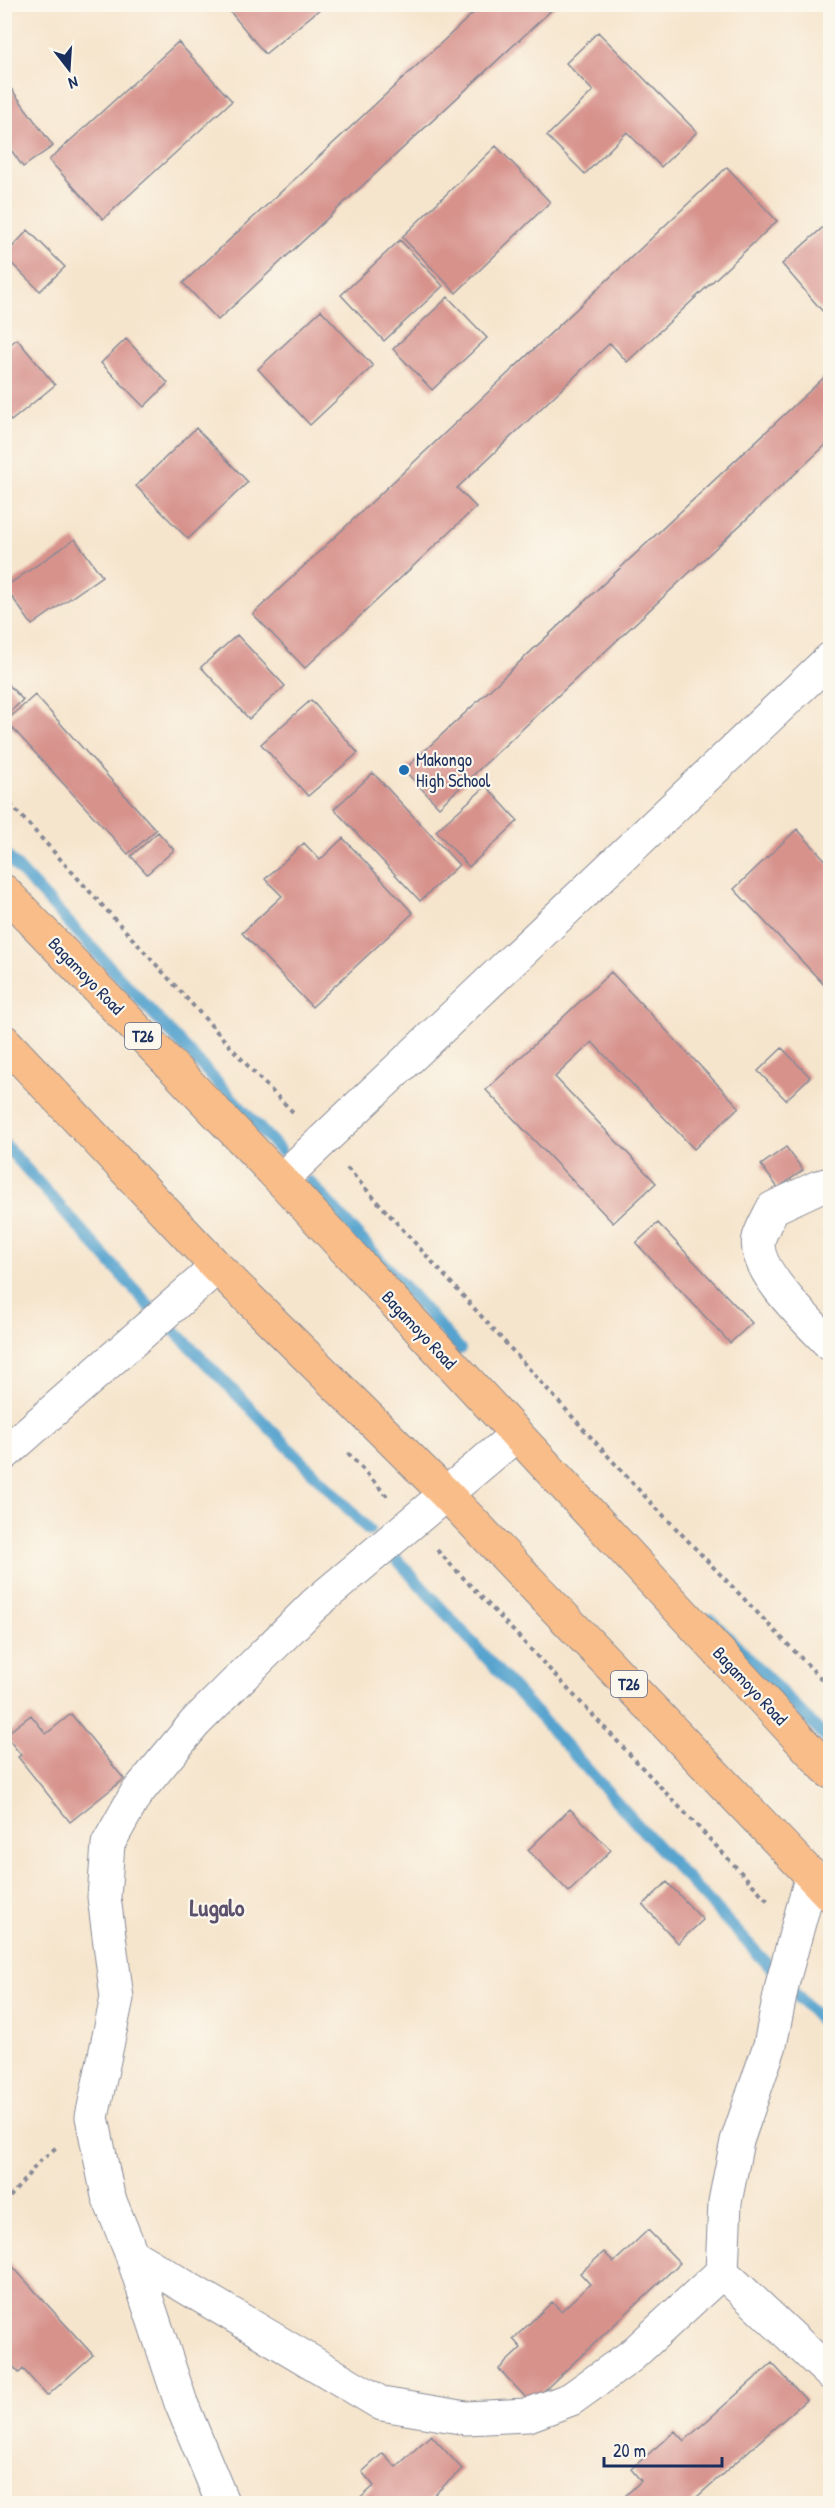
<svg xmlns="http://www.w3.org/2000/svg" width="835" height="2508" font-family="'Patrick Hand',sans-serif">
  <rect width="100%" height="100%" fill="#fbf7ec"/>
  <filter id="ink" filterUnits="userSpaceOnUse"><feTurbulence type="fractalNoise" baseFrequency=".0167" numOctaves="2"/><feDisplacementMap in="SourceGraphic" scale="12" xChannelSelector="R" yChannelSelector="G"/><feConvolveMatrix kernelMatrix="1 2 1 2 8 2 1 2 1" color-interpolation-filters="sRGB"/></filter>
  <filter id="wash" filterUnits="userSpaceOnUse"><feTurbulence type="fractalNoise" baseFrequency=".008" numOctaves="4" result="noise"/><feDisplacementMap in="SourceGraphic" scale="24" xChannelSelector="R" yChannelSelector="G"/><feGaussianBlur stdDeviation="1.35" result="paint"/><feColorMatrix in="noise" values="0 0 0 0 0 0 0 0 0 0 0 0 0 0 0 0 0 1.4 0 .05"/><feComposite in="paint" operator="in"/></filter>
  <g filter="url(#wash)">
    <rect width="100%" height="100%" fill="#f6e5cd"/>
    <g fill="none" stroke-linecap="round" stroke-linejoin="round">
      <path stroke="#54a3ce" stroke-width="12" d="M4 853 280 1150
        M4 1144 152 1309
        M310 1182 460 1349
        M167 1323 369 1530
        M392 1554 646 1834 830 2031
        M710 1619 830 1742"/>
    </g>
    <g id="blocks">
      <path fill="#d7928c" d="M224 4H326L265 54Z
        M483 4H558L218 320 183 283Z
        M598 32 697 132 661 167 627 132 585 174 547 136 593 91 566 63Z
        M178 42 232 101 103 219 49 160Z
        M4 79 53 146 23 167 4 140Z
        M496 146 550 202 456 293 402 237Z
        M727 167 777 221 627 362 610 343 457 488 476 507 305 668 253 614Z
        M830 221V320L782 264Z
        M28 230 65 267 40 291 4 256Z
        M400 240 443 286 384 341 341 295Z
        M448 297 487 338 432 390 393 349Z
        M321 310 373 366 310 425 258 369Z
        M17 339 55 385 11 421 4 413V349Z
        M126 339 168 383 144 407 101 363Z
        M830 372V441L439 807 404 770Z
        M196 428 248 482 188 539 136 486Z
        M75 539 102 576 32 625 5 587Z
        M237 635 285 686 249 719 201 667Z
        M4 680 23 700 4 717Z
        M35 695 156 830 128 854 6 721Z
        M311 700 358 753 308 796 261 744Z
        M373 773 459 865 420 901 334 809Z
        M486 786 518 821 469 867 436 831Z
        M797 829 830 865V991L734 889Z
        M158 832 174 850 147 874 131 856Z
        M343 838 413 913 312 1007 242 933 282 896 265 879 304 843 320 860Z
        M611 972 739 1107 694 1149 592 1042 555 1077 656 1183 613 1223 486 1090Z
        M782 1048 810 1077 786 1100 758 1071Z
        M786 1147 803 1170 778 1188 761 1165Z
        M658 1223 752 1323 730 1343 636 1243Z
        M71 1714 124 1779 70 1822 18 1757 21 1755 5 1735 31 1715 46 1734Z
        M570 1809 611 1850 569 1892 528 1850Z
        M667 1882 703 1920 678 1943 643 1905Z
        M648 2230 680 2263 531 2403 499 2369 521 2348 513 2339 552 2302 561 2311 590 2284 580 2273 604 2252 614 2262Z
        M4 2257 93 2355 47 2396 23 2369 19 2373 4 2357Z
        M772 2363 806 2400 689 2504H629L624 2497 641 2481 631 2469 675 2431 684 2441Z
        M431 2435 462 2469 424 2504H354L374 2486 362 2472 383 2453 396 2467Z"/>
    </g>
  </g>
  <g filter="url(#ink)">
    <use href="#blocks" fill-opacity="0" stroke="#888a96" stroke-width="1.5"/>
    <g fill="none" stroke-linecap="round" stroke-linejoin="round">
      <defs>
        <path id="minor" d="M281 1180 830 659
          M830 1184 818 1187 773 1208C768 1218 762 1228 759 1238 751 1269 810 1323 830 1344
          M4 1454 217 1267
          M812 1875 783 1981 770 2045 737 2141 725 2202 722 2272 830 2373
          M132 2255 382 2404 466 2418 528 2415 571 2399 631 2356 722 2272
          M223 2504 181 2403 132 2255 108 2196 92 2117 117 1998 104 1897 108 1844 136 1794 195 1723 315 1604 516 1435"/>
        <path id="highway" d="M4 891 281 1180 830 1772
          M4 1041 217 1267 446 1494 830 1895"/>
      </defs>
      <use href="#minor" stroke="#888a96" stroke-width="35"/>
      <use href="#highway" stroke="#888a96" stroke-width="35"/>
      <path stroke="#888a96" stroke-width="4" stroke-dasharray="4.5 4.5" stroke-linecap="butt" d="M4 797 258 1077 296 1115
        M347 1168 637 1488 830 1688
        M348 1453 387 1496
        M437 1550 768 1901
        M4 2204 39 2162 59 2145"/>
      <use href="#minor" stroke="#fff" stroke-width="33"/>
      <use href="#highway" stroke="#f8bd89" stroke-width="33"/>
    </g>
  </g>
  <circle fill="#1f6fb2" stroke="#fbf7ec" stroke-width="2" cx="404" cy="770" r="6"/>
  <g text-anchor="middle" stroke-width="4.5" stroke-linejoin="round" paint-order="stroke">
    <g fill="#fbf7ec" stroke="#5e6b89" stroke-width="1.5">
      <rect x="125" y="1023" width="36" height="26" rx="4.5"/>
      <rect x="611" y="1671" width="36" height="26" rx="4.5"/>
    </g>
    <g font-size="16" font-weight="bold" fill="#1b2f5e">
      <text x="143" y="1042">T26</text>
      <text x="629" y="1690">T26</text>
    </g>
    <g font-size="18" fill="#1b2f5e" stroke="#fbf7ec" text-anchor="start">
      <text x="416" y="766">Makongo<tspan x="416" dy="21">High School</tspan></text>
    </g>
    <g font-size="18" fill="#1b2f5e" stroke="#fbf7ec">
      <text transform="translate(86 976) rotate(46)" y="6">Bagamoyo Road</text>
      <text transform="translate(419 1330) rotate(47)" y="6">Bagamoyo Road</text>
      <text transform="translate(750 1686) rotate(47)" y="6">Bagamoyo Road</text>
    </g>
    <g font-size="24" font-weight="bold" fill="#5d526e" stroke="#fbf7ec">
      <text x="217" y="1916">Lugalo</text>
    </g>
  </g>
  <rect width="835" height="2508" fill="none" stroke="#fbf7ec" stroke-width="24"/>
  <g transform="translate(69 69) rotate(163)" stroke="#fbf7ec" stroke-width="4.5" paint-order="stroke">
  <path d="M0-4.5L10 22L0 15L-10 22Z" fill="#1b2f5e"/>
  <text y="-9" font-size="16" font-weight="bold" text-anchor="middle" fill="#1b2f5e">N</text>
  </g>
  <path d="M604 2457v9h118v-9" fill="none" stroke="#1b2f5e" stroke-width="3"/>
  <text x="613" y="2457" font-size="18" fill="#1b2f5e" stroke="#fbf7ec" stroke-width="4.5" paint-order="stroke">20 m</text>
</svg>
